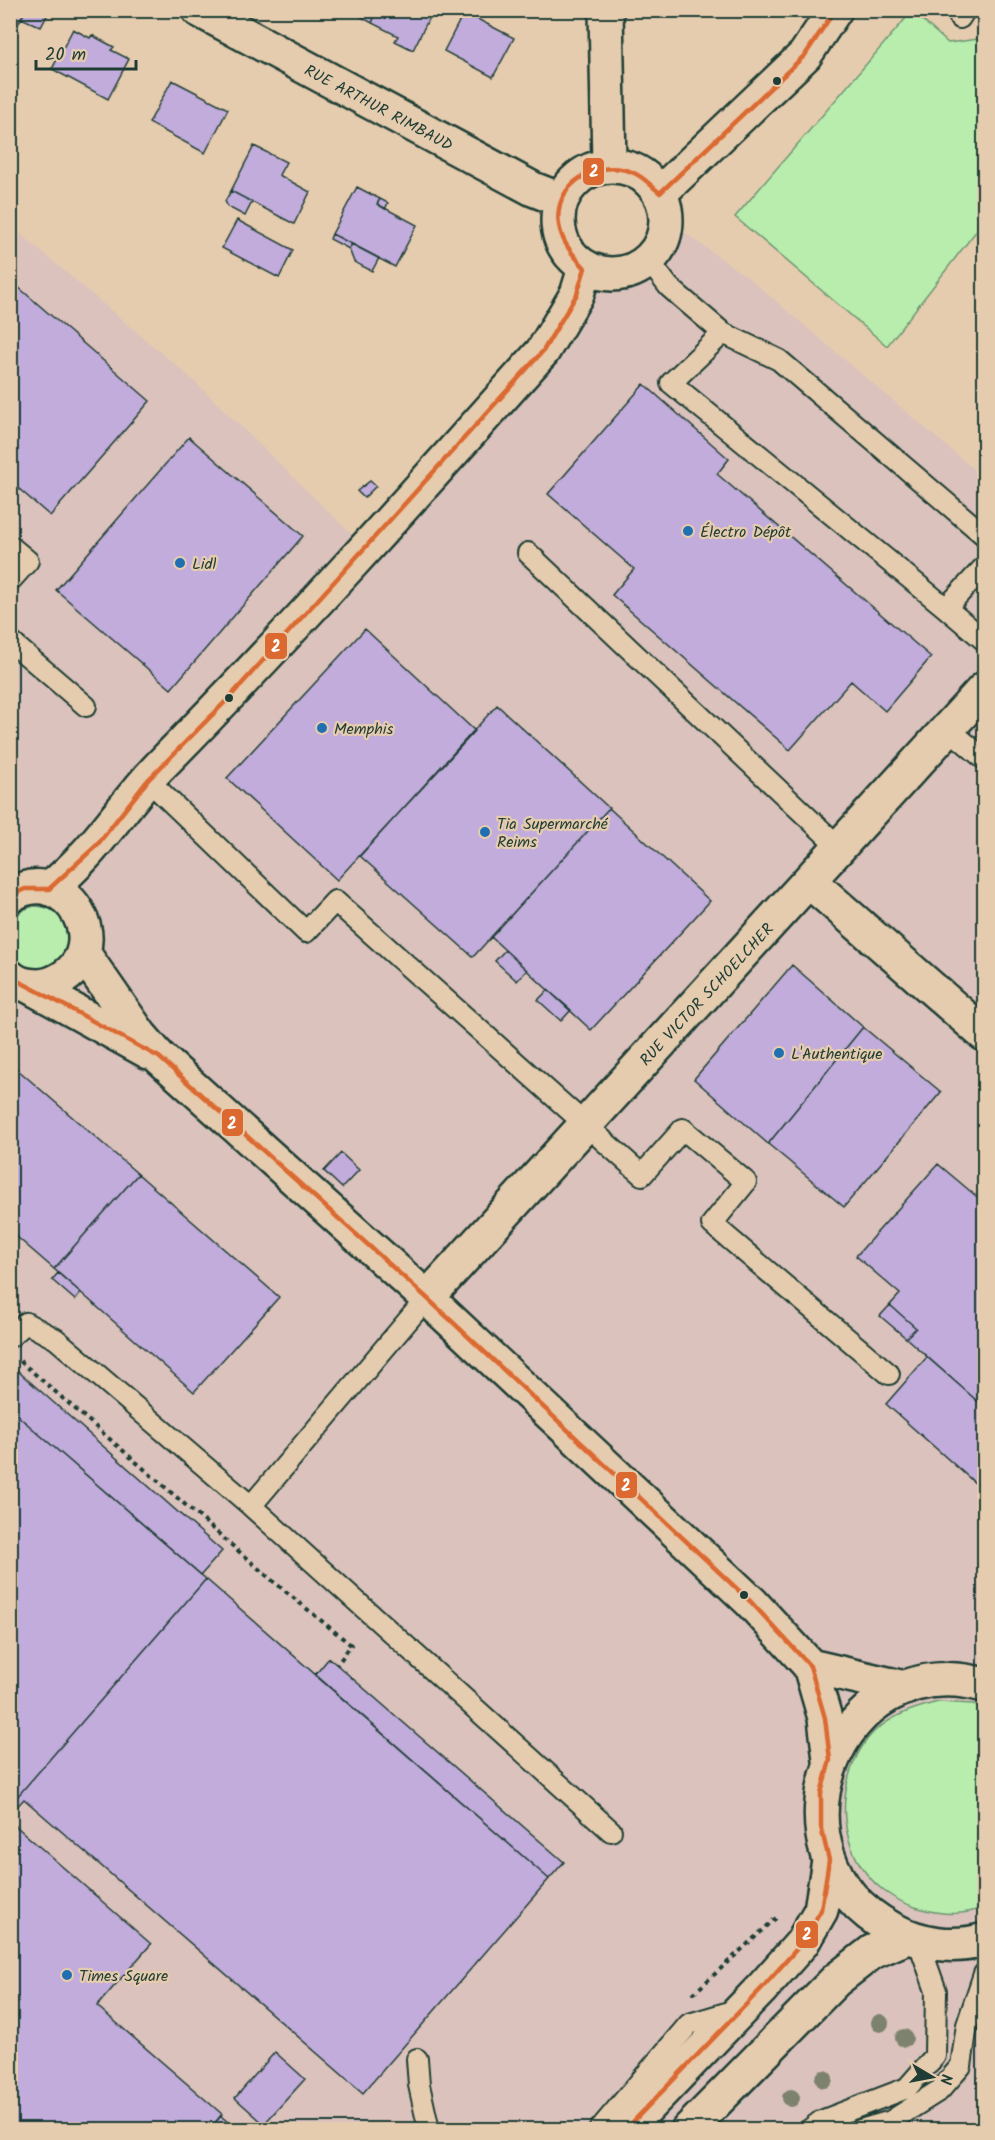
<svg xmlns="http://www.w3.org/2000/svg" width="995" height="2140" font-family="Kalam,sans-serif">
  <rect width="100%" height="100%" fill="#e6ccae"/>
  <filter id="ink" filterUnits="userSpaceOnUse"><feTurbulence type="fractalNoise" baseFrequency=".0167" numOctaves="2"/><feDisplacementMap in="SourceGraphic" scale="12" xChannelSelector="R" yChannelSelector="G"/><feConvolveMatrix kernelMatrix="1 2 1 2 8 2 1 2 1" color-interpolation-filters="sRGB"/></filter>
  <g filter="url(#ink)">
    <path fill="#dbc2bc" d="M667 220 750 279 984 478V2129H11L10 225 190 377 365 547 543 351 585 268 612 275 640 268 660 248Z"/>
    <path fill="#b9edae" stroke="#6c9571" stroke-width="1.5" d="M912 11 948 43 978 39 984 26V221L887 346 735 217Z
      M34 906C68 908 73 930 65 958L36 972 17 964 11 957 10 921 23 910Z
      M938 1702 973 1704 984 1709V1907C967 1915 944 1915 926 1910 862 1896 831 1834 850 1773 855 1758 864 1741 876 1730 895 1714 915 1708 938 1702Z"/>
    <path fill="#c1acdb" stroke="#1f3d34" stroke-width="1.5" d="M10 10H26L10 38Z
      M26 10H50L41 27 21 18Z
      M349 10H360L374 18 372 23Z
      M360 10H433L413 50 395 41 398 36 372 23 374 18Z
      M464 12 514 38 493 77 444 51Z
      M73 29 90 38 92 35 99 39 114 47 111 50 129 59 108 99 52 69Z
      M172 80 228 109 205 153 149 123Z
      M254 146 286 162 279 175 310 192 294 224 231 191Z
      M357 187 380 199 377 204 417 225 395 267 332 234Z
      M231 191 252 202 245 216 228 207 225 201Z
      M380 199 388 203 385 209 377 204Z
      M237 220 293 250 279 278 222 248Z
      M332 234 352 244 349 249 330 239Z
      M352 244 379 258 372 271 354 262 349 249Z
      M10 280 150 401 50 516 10 481Z
      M644 384 729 459 717 474 931 657 885 711 851 681 790 750 612 595 634 569 548 494Z
      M189 437 303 536 171 689 56 590Z
      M370 481 376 486 364 498 357 491Z
      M365 629 475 731 337 880 227 778Z
      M497 705 609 808 473 957 360 856Z
      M609 808 710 901 591 1030 491 937Z
      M505 950 527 970 517 981 495 961Z
      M792 965 863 1027 768 1144 694 1079Z
      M548 990 571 1010 561 1021 538 1000Z
      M863 1027 941 1092 844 1207 768 1144Z
      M10 1063 138 1174 54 1269 10 1231Z
      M341 1153 359 1170 342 1188 324 1171Z
      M938 1164 982 1201 984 1198V1407L906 1338 916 1328 890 1305 900 1294 856 1256Z
      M138 1174 279 1297 194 1392 54 1269Z
      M58 1273 81 1293 75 1300 52 1280Z
      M890 1305 916 1328 906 1338 880 1316Z
      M927 1357 984 1407V1491L886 1404Z
      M11 1365 222 1551 201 1575 10 1409Z
      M10 1409 206 1579 10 1805Z
      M206 1579 549 1879 363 2093 24 1799 10 1814V1805Z
      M329 1658 564 1862 549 1879 315 1675Z
      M10 1821 151 1944 97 2006 222 2114 209 2130H10Z
      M275 2052 305 2079 264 2124 235 2098Z
      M221 2116 237 2130H209Z"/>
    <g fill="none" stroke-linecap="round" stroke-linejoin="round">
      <defs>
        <path id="service" d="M960 18 965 10
          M649 261 669 287 723 333 779 360 984 535
          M723 333 671 383 946 608
          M10 546 28 561 10 581
          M528 553 840 848
          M984 567 946 608 984 640
          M10 641 86 706
          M949 729 984 759
          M148 780 306 932 335 901 642 1175 683 1129 746 1182 712 1224 889 1374
          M427 1298 251 1506 611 1831
          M10 1337 26 1323 56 1339 251 1506
          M417 2059 419 2085 429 2130
          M599 2130 689 2024 736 2010
          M809 2130 821 2121 907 2088 935 2056 936 1991 918 1940
          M860 2130 891 2121 940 2090 961 2066 967 2025 984 1974"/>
        <path id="minor" d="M199 10 533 189 561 200
          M606 10 609 165
          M558 220a54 54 0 1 1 108 0a54 54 0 1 1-108 0Z
          M660 193 805 55 835 10
          M809 881 984 1034
          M49 889C93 855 120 808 158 768 291 633 417 492 543 351L577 294 585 268
          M10 896C68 856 123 957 50 984 38 988 20 986 10 977
          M83 953 140 1035 159 1057 427 1298 751 1602 810 1666 825 1718 830 1760
          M29 986 149 1052
          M427 1298 984 689
          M810 1666 905 1688"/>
        <path id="secondary" d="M984 1685C838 1644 753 1854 892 1929 920 1944 953 1949 984 1940
          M625 2130 762 1988 802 1943 821 1910 829 1860
          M688 2130 836 1980 872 1952 907 1937"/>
      </defs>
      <use href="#service" stroke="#1f3d34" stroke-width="24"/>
      <use href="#minor" stroke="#1f3d34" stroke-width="38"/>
      <use href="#secondary" stroke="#1f3d34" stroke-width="38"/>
      <path stroke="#1f3d34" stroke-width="4" stroke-dasharray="4.5 4.5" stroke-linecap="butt" d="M20 1361 274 1582 351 1645 337 1665
        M693 1994 776 1918"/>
      <use href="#service" stroke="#e6ccae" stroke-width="20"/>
      <use href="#minor" stroke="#e6ccae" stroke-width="33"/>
      <use href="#secondary" stroke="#e6ccae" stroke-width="33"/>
      <defs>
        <path id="bus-1" d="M10 896 25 889H49L97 845 148 780 228 699 543 351 577 294 585 268C573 255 562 243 559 225 552 183 600 157 634 173 644 177 652 187 660 193L805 55 835 10
          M10 977C61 1002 109 1031 159 1057L427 1298 751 1602 810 1666 825 1718 830 1760 821 1793V1827L829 1860 821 1910 802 1943 762 1988 625 2130"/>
      </defs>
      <use href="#bus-1" stroke="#e6ccae" stroke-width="9"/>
      <use href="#bus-1" stroke="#db6930" stroke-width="4.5"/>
    </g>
    <g fill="#7d826e">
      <circle cx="880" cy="2023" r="9"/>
      <circle cx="904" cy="2038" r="9"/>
      <circle cx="824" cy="2079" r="9"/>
      <circle cx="791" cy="2098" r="9"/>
    </g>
  </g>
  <g fill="#1f3d34" stroke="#e6ccae" stroke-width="2">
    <circle cx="777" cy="81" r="5"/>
    <circle cx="229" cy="698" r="5"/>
    <circle cx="744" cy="1595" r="5"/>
  </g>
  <g fill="#1f6fb2" stroke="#e6ccae" stroke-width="2">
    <circle cx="688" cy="531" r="6"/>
    <circle cx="180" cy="563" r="6"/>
    <circle cx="322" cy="728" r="6"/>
    <circle cx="485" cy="832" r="6"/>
    <circle cx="779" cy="1053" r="6"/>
    <circle cx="67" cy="1975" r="6"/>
  </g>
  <g text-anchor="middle" stroke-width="4.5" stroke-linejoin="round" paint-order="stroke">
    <g font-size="16" fill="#1f3d34" stroke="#e6ccae">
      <text transform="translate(379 107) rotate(28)" y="6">RUE ARTHUR RIMBAUD</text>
      <text transform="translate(706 994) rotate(-47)" y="6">RUE VICTOR SCHOELCHER</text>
    </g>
    <g font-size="16" fill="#1f3d34" stroke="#e6ccae" text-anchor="start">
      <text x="700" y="537">Électro Dépôt</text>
      <text x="192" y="569">Lidl</text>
      <text x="334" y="734">Memphis</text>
      <text x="497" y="829">Tia Supermarché<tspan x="497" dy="18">Reims</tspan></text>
      <text x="791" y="1059">L'Authentique</text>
      <text x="79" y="1981">Times Square</text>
    </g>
  </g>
  <g stroke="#e6ccae" stroke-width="2">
    <rect x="582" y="157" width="23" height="29" rx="6" fill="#db6930"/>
    <rect x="264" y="632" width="24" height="28" rx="6" fill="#db6930"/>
    <rect x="221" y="1108" width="23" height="29" rx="6" fill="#db6930"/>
    <rect x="615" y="1471" width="23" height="28" rx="6" fill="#db6930"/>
    <rect x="795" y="1920" width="24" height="29" rx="6" fill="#db6930"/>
  </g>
  <g font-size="16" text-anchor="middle" font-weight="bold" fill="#fff">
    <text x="594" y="177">2</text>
    <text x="276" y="652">2</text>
    <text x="232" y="1129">2</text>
    <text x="626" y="1491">2</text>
    <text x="807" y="1940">2</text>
  </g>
  <rect width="995" height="2140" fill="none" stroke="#e6ccae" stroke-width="36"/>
  <rect x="18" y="18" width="959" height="2104" fill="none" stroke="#1f3d34" stroke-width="2" filter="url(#ink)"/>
  <g transform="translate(932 2077) rotate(100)" stroke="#e6ccae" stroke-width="4.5" paint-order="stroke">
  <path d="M0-4.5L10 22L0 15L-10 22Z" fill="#1f3d34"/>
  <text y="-9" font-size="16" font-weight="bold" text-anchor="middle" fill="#1f3d34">N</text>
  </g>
  <path d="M36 60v9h100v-9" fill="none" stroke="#1f3d34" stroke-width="3"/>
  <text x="45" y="60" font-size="18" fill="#1f3d34" stroke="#e6ccae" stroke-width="4.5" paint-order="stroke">20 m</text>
</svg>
